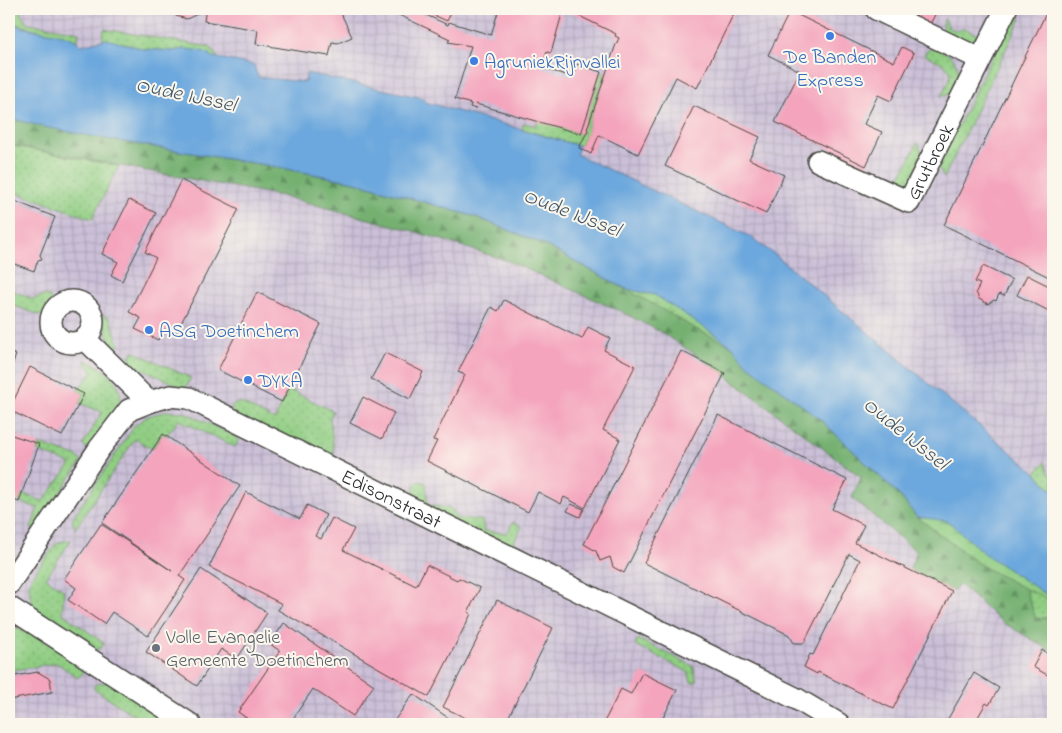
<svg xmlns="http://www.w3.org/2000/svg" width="1062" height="733" font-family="'Indie Flower',sans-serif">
  <defs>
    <pattern id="industrial-grid" width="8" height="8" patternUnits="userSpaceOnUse" patternTransform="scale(1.25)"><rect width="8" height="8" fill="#cabfd7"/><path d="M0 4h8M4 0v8" fill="none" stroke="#aea4b9"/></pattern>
    <pattern id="grass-dots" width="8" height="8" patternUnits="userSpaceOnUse" patternTransform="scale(1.25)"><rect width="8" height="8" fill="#90cd83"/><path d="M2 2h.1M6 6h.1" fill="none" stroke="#7cb071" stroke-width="1.8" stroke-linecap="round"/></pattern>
    <pattern id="forest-firs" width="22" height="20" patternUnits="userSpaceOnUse" patternTransform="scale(1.25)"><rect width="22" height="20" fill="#74b071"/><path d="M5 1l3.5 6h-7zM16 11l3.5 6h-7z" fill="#5f8f5d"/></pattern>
    <pattern id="wetland-marsh" width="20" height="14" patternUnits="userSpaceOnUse" patternTransform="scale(1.25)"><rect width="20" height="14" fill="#90cd83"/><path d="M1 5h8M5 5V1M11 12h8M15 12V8" fill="none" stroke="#7cb071"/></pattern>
  </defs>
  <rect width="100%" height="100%" fill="#fbf7ec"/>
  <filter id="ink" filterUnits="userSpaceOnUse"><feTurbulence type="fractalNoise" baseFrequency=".02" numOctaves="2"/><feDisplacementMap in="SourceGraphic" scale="10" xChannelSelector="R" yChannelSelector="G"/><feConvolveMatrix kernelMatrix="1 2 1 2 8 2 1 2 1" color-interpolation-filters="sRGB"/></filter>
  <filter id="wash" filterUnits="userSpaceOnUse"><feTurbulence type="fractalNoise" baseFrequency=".0096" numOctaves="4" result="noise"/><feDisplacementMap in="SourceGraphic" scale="20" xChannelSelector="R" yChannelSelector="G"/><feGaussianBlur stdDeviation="1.12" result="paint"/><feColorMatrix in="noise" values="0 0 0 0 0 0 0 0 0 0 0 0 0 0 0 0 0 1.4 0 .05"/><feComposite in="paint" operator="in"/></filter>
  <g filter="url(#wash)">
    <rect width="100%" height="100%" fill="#ece6c9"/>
    <path fill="url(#industrial-grid)" d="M9 9H1053V724H9Z"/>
    <path fill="url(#grass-dots)" stroke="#5e7c57" d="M9 9H23L21 15 28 23 79 32 78 41 9 22Z
      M1016 17 1021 18 944 178 938 167 1011 18Z
      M944 19 946 20 948 27 957 31 965 28 979 36C966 45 957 40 944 33L942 24Z
      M104 29 210 47 218 58 213 57 208 53 183 49 173 51 145 49 102 41Z
      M936 48C942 51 949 53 953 59 964 72 960 95 941 96 944 90 949 83 950 77 953 65 933 59 925 55V52L930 49Z
      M601 72 606 73 587 129 588 130 580 146 522 129 524 123 536 126 538 121 581 134Z
      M918 142 922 153 912 181 897 186 879 183 882 176C886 178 892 181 897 178 904 174 913 150 918 142Z
      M9 145 119 166 92 219 9 190Z
      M9 289 33 299 46 295 50 297 52 303 46 311 45 317 9 304Z
      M100 314 110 318 119 344 114 353Z
      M133 351 191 378 185 389 128 362Z
      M86 360C107 369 130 387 117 413 111 426 98 439 89 451L83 445 102 412 79 403 84 394 77 390 93 372 85 362Z
      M288 389 333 411 330 418 335 463 234 415 231 407 239 402 275 420Z
      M166 411 184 412 237 437 239 441 235 447 179 420 166 436 163 434 152 449 135 439 75 529 72 519 135 425 148 416Z
      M39 444 76 456 82 461 33 531 31 528 38 508 19 502 22 494 43 501 71 464 37 451Z
      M1045 462 1049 473 1053 476V491L1036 473Z
      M419 481 426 483 428 505 452 509 456 518 482 520 484 531 507 533 513 522 522 527 508 552 415 503 414 486Z
      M71 540 46 578 64 590 62 613 104 643 101 648 92 651 39 615C33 607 27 592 30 581 32 574 53 549 58 542Z
      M982 566 1053 599V617L1036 619Z
      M17 629 29 630 80 662 83 673 78 678 57 663 9 671V631Z
      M638 639 693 666 697 682H691L688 672 635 645Z
      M113 681 175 724H147L93 688 96 684Z"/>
    <path fill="url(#forest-firs)" stroke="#506e4e" d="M9 118 112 140 265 165 355 182 476 217 543 244 646 300 694 328 732 346 748 365 820 419 901 497 917 517 982 566 1026 589 1036 619 1053 617V652L1002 622 960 585 952 591 909 570 917 552 852 498 861 477 710 364 659 331 620 311 508 261 417 232 282 196 9 145Z"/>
    <path fill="url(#wetland-marsh)" stroke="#5e7c57" d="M418 199 497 221 655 295 734 340 743 359 732 346 694 328 646 300 543 244 476 217Z
      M901 497 930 507 1053 588V603L1042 596 1026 589 982 566 917 517Z"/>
    <path fill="#6ca7dd" stroke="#4c6984" d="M9 22C16 25 24 28 32 29 47 33 71 33 81 45L106 39 145 49 173 51 183 49 197 50 208 53 213 57 254 65 258 77 305 82 307 73 423 98 425 102 580 146 576 154 749 236 774 254 1036 473 1053 491V599L985 554 948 521 917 517 901 497 820 419 748 365 732 346 655 295 626 289 543 244 476 217 355 182 265 165 112 140 44 127 9 118Z"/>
    <g id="blocks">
      <path fill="#f4a5bd" d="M138 9H159L151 12Z
        M170 9H201L197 14 187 19 176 16Z
        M206 9H339L352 37 338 43 332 42 329 56 256 44 258 30 204 21Z
        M386 9H413L448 25 449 22 491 35 499 9H543L562 14 551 53 547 52 542 68 573 77 577 64 601 72 581 134 476 104 475 109 470 107 471 104 455 99 471 46 448 42 450 39Z
        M420 9H453L447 21Z
        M565 9H729L735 11 697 88 676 77 638 154 599 135 591 154 579 148 588 130 587 129 615 47 619 38 615 36 616 34Z
        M905 9H938L929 26 903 14Z
        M1048 9H1053V279L944 225Z
        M790 11 894 62 902 47 914 53 891 101 878 95 864 124 882 132 866 166 775 122 800 71 768 55Z
        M694 106 760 137 749 159 784 175 766 214 665 166Z
        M181 180 239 209 175 335 164 329 158 340 135 329 141 318 129 312 156 258 145 252Z
        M12 200 55 217 40 255 42 259 38 260 34 271 9 262V207Z
        M129 200 156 213 122 281 111 275 118 262 102 254Z
        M983 266 1012 280 1004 296 999 294 996 301 994 300 988 304 979 299 976 292 980 284 975 282Z
        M1027 275 1053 288V313L1017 295Z
        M257 292 321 324 282 402 218 370Z
        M504 300 582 339 588 327 610 338 604 350 635 366 603 430 620 439 585 508 564 497 561 504 538 492 528 512 427 461 437 441 433 440 465 375 458 372 491 307 498 311Z
        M681 351 725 373 624 573 613 567 610 557 600 561 596 551 584 544Z
        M9 352 16 355 9 373Z
        M385 353 423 372 410 399 371 379Z
        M30 367 84 394 62 436 9 410Z
        M363 397 394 413 382 439 350 423Z
        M718 415 847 480 832 509 864 525 855 543 952 591 893 709 818 672 817 674 804 667 810 654 813 655 860 560 849 554 804 643H794L789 635 644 563Z
        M9 434 39 444 19 502 9 498Z
        M163 434 240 486 179 576 185 580 148 636 112 612 104 624 68 600 76 588 64 579 101 524 172 571 102 523Z
        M246 492 300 519 307 505 326 515 315 536 321 539 332 518 354 529 343 550 416 586 427 565 457 580 459 578 480 588 468 612 471 614 429 697 278 610 282 604 209 567Z
        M571 504 584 509 580 517 567 511Z
        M201 569 267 613 237 659 221 649 197 686 146 652Z
        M497 600 553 628 505 724H478L443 707Z
        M284 623 374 685 353 716 313 689 294 717 304 724H255L238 712 280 651 270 644Z
        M1042 650 1053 657V678L1033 667Z
        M38 672 50 679 52 692 9 700V677Z
        M642 673 677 690 660 724H608L604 722 621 689 631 694Z
        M974 673 999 688 989 705 986 703 974 724H945Z
        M413 694 453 721 451 724H392Z"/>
    </g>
  </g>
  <g filter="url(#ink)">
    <use href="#blocks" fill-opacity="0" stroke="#484743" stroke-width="1"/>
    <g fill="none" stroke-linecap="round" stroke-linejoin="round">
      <defs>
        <g id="minor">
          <path d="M876 9 980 59"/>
          <path id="s1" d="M818 161 909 202 1006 9"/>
          <circle cx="72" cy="322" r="21"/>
          <path d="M85 339 149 402"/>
          <path id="s2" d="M9 584 99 449 129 410 149 402 170 396 189 398 797 699 839 724"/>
          <path d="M9 607 190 724"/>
        </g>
      </defs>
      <use href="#minor" stroke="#484743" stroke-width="24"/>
      <use href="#minor" stroke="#fff" stroke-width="21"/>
    </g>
  </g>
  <g fill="#3f7fe0" stroke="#fbf7ec" stroke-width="2">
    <circle cx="830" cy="36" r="5"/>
    <circle cx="474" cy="61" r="5"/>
    <circle cx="149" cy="330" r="5"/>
    <circle cx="248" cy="380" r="5"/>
  </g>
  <circle fill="#6b7280" stroke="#fbf7ec" stroke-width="2" cx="156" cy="648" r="5"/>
  <g text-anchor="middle" stroke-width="4" stroke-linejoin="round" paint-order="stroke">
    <g font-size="20" fill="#366cbe" stroke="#fbf7ec" text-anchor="start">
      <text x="830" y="63" text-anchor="middle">De Banden<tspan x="830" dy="23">Express</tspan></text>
      <text x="484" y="68">AgruniekRijnvallei</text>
      <text x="159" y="337">ASG Doetinchem</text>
      <text x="258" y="387">DYKA</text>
    </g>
    <g font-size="20" fill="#2b2b2b" stroke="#fbf7ec">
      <text dy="7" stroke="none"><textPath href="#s1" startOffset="145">Grutbroek</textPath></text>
      <text dy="7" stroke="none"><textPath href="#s2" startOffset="500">Edisonstraat</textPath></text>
    </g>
    <g font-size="20" fill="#5b616d" stroke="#fbf7ec" text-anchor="start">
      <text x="166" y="643">Volle Evangelie<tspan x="166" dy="23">Gemeente Doetinchem</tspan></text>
    </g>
    <g font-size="21" font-style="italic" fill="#425669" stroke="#fbf7ec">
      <text transform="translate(186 94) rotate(12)" y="7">Oude IJssel</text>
      <text transform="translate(572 212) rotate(21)" y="7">Oude IJssel</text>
      <text transform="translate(906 433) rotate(39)" y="7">Oude IJssel</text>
    </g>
  </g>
  <rect width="1062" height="733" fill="none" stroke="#fbf7ec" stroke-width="30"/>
</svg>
